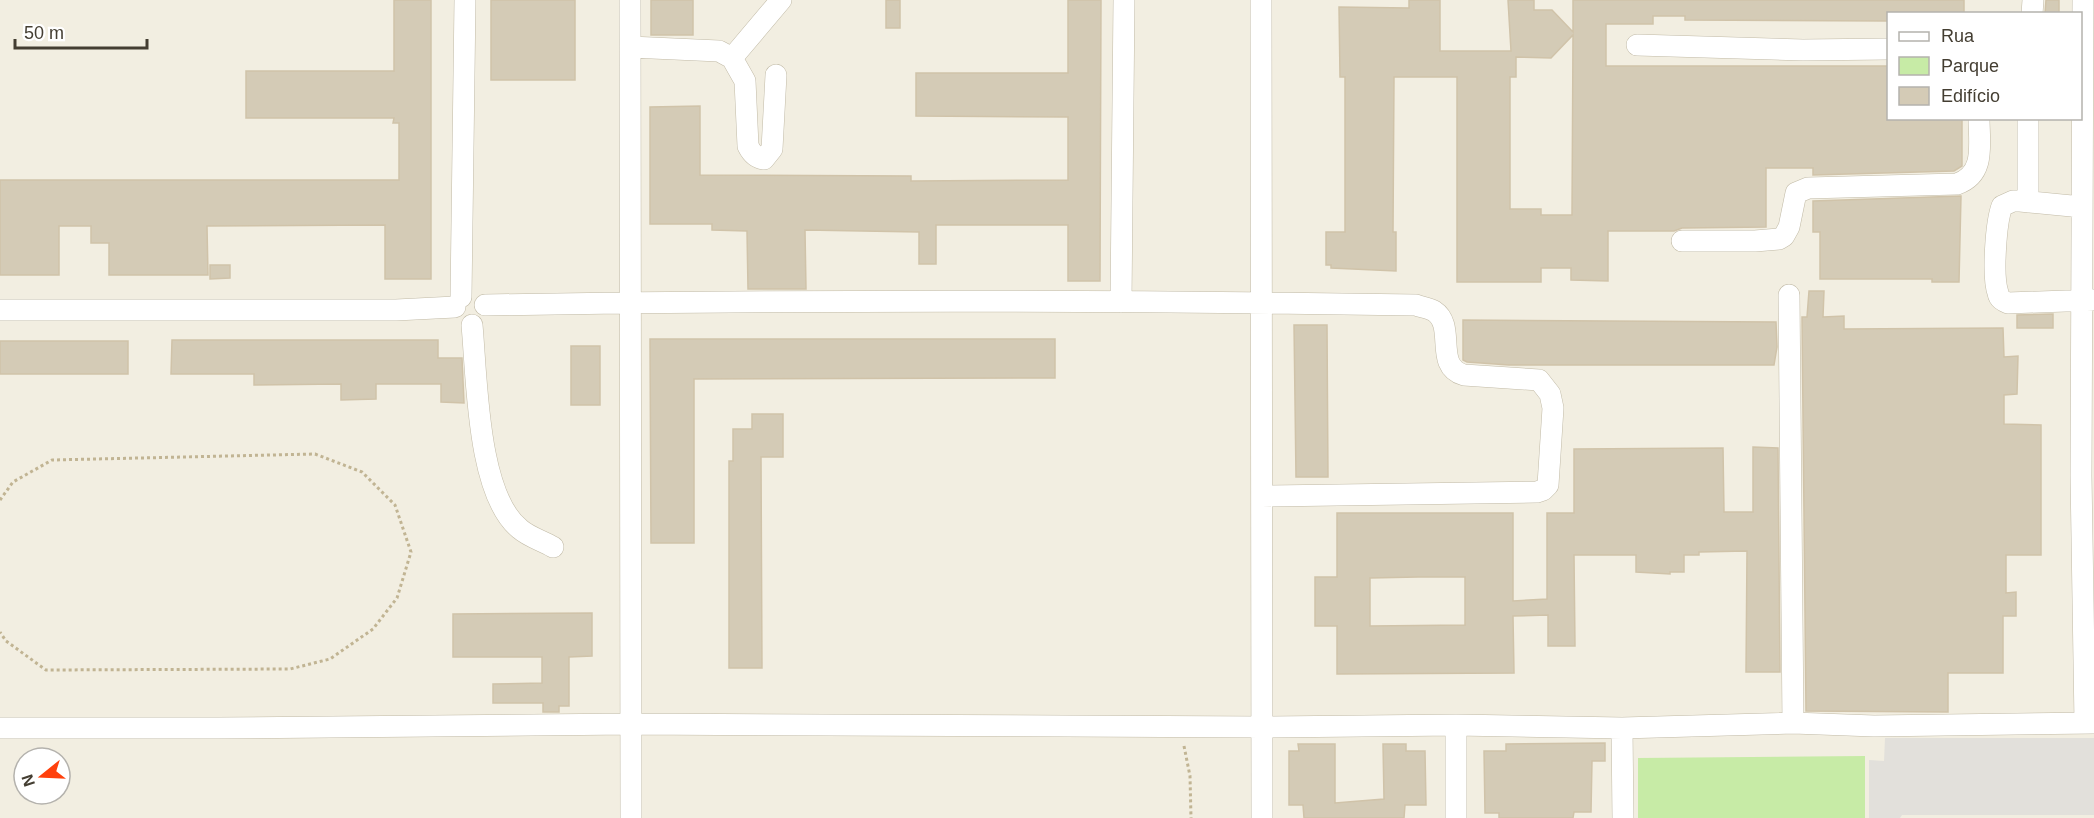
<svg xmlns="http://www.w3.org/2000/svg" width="2094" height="818" font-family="Arial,sans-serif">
  <rect width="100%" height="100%" fill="#f2eee1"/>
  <path fill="#c7eba6" d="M1865 756V818H1638V758Z"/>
  <path fill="#e2e0db" d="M1885 738H2094V815H1902L1900 818H1869V760L1884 761Z"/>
  <path fill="#d4cbb6" stroke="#d0c3a9" stroke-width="1.5" fill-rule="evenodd" d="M394 0H431V279H385V225L207 226 208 275H109V243H91V226H59V275H0V180H399V123H393L394 118H246V71H394Z
    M491 0H575V80H491Z
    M651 0H693V35H651Z
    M886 0H900V28H886Z
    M1068 0H1101L1100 281H1068V225H936V264H919V232L805 230 806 289H748L747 231 712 230V224H650V107L700 106V175L911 176V181L1068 180V117L916 116V73H1068Z
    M1409 0H1440V51H1511L1508 0H1534V10H1552L1573 32V0H1964V14H1888V21L1685 20V16H1653V24H1606V66H1888V118H1962V166L1954 171 1813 175V168H1766V227L1682 228 1674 231H1608V281L1571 280V268H1541V282H1457V77H1394L1393 232H1396V271L1331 268V265H1326V232H1345V77H1340L1339 7 1409 8ZM1573 35 1572 215H1541V209H1510V77H1516V57L1551 58Z
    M2046 0H2059V14H2045Z
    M1961 196 1959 282H1932V279H1820V232H1813V201Z
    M210 265H230V278L210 279Z
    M1809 291H1824L1823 317 1844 316V329L2003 328 2004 357 2018 356 2017 394 2004 395V424L2041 425V555H2006V593L2016 592V616H2003V673H1948V712L1806 711 1802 317H1807Z
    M2053 314V328H2017V315Z
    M1463 320 1776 322 1777 347 1774 365H1509L1467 362 1463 360Z
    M1294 325H1327L1328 477H1296Z
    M650 339H1055V378L694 379V543H651Z
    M172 340H438V358H462L464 403 441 402V384H376V399L341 400V384L254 385V374H171Z
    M0 341H128V374H0Z
    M571 346H600V405H571Z
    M752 414H783V457H761L762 668H729V461H733V429H752Z
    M1753 447 1778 448 1780 672H1746L1747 551 1699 552V555H1684V572H1670V574L1636 572V555H1574L1575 646H1548V615L1513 616 1514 673 1337 674V626H1315V577H1337V513H1513V601L1547 599V513H1574V449L1723 448 1724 512H1753ZM1418 577H1465V625L1370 626V578Z
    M592 613V656L569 657V706H559V712H543V703H493V684L542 683V657H453V614Z
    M1605 743V761H1592L1591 812H1574L1573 818H1499V813H1485L1484 751H1506V744Z
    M1298 744H1335V803L1384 799 1383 744H1406V751H1425L1426 805H1405L1404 818H1304L1303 805H1289V751H1299Z"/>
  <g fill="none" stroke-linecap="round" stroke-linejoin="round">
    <defs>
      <path id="minor" d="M630 0 631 818
        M1261 0 1262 818
        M2083 0 2081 476 2085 722
        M2032 14 2033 0
        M1637 45 1803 50 1888 49
        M630 47 719 51 732 58 745 81 748 146C752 154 756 158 764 159L772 149 776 75
        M732 58 781 0
        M2028 118V202
        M2082 207 2020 201H2013L2002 206C1996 222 1992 276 1998 293 1999 299 2003 301 2008 303L2093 300
        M1682 241H1755L1779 239 1784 236 1789 227 1796 193 1808 188 1957 184C1986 174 1979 144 1979 118
        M1789 295 1793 723
        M461 297 465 0
        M1121 302 1124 0
        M485 305C795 300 1106 300 1416 305 1421 307 1429 308 1434 311 1457 326 1433 366 1464 375L1539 380 1550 394 1553 408 1548 485 1543 490 1537 492 1262 496
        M0 310H396L455 307
        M472 325C477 378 477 495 520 529 529 537 543 541 553 547
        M1456 725V818
        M0 728H218L630 724 1262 727 1456 725 1622 728 1793 723 1874 726 2094 723
        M1622 728 1623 818"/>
    </defs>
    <use href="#minor" stroke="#c1baa6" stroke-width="22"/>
    <path stroke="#c1b493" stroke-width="3" stroke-dasharray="3 3" stroke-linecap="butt" d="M0 500 13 482 52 460 315 454 362 472 395 505 411 552 397 598 373 629 330 659 290 669 46 670 6 641 0 632
      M1184 746 1190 776 1191 818"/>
    <use href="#minor" stroke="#fff" stroke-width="21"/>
  </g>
  <rect x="1887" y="12" width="195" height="108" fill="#ffffff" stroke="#b4b2ad" stroke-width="1.5"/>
  <rect x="1899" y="32" width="30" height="9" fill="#ffffff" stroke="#b4b2ad" stroke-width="1.5"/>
  <text x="1941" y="42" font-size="18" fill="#443e32">Rua</text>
  <rect x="1899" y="57" width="30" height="18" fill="#c7eba6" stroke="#b4b2ad" stroke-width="1.5"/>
  <text x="1941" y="72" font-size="18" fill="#443e32">Parque</text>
  <rect x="1899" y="87" width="30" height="18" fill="#d4cbb6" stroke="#b4b2ad" stroke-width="1.5"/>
  <text x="1941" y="102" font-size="18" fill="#443e32">Edifício</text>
  <g transform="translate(42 776) rotate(252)"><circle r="28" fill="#ffffff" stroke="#b4b2ad" stroke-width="1.5"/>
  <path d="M0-4.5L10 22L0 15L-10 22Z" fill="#ff400c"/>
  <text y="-9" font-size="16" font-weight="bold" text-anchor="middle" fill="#443e32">N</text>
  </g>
  <path d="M15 39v9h132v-9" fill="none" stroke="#443e32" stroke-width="3"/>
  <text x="24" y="39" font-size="18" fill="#443e32" stroke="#ffffff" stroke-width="4.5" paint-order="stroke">50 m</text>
</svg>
